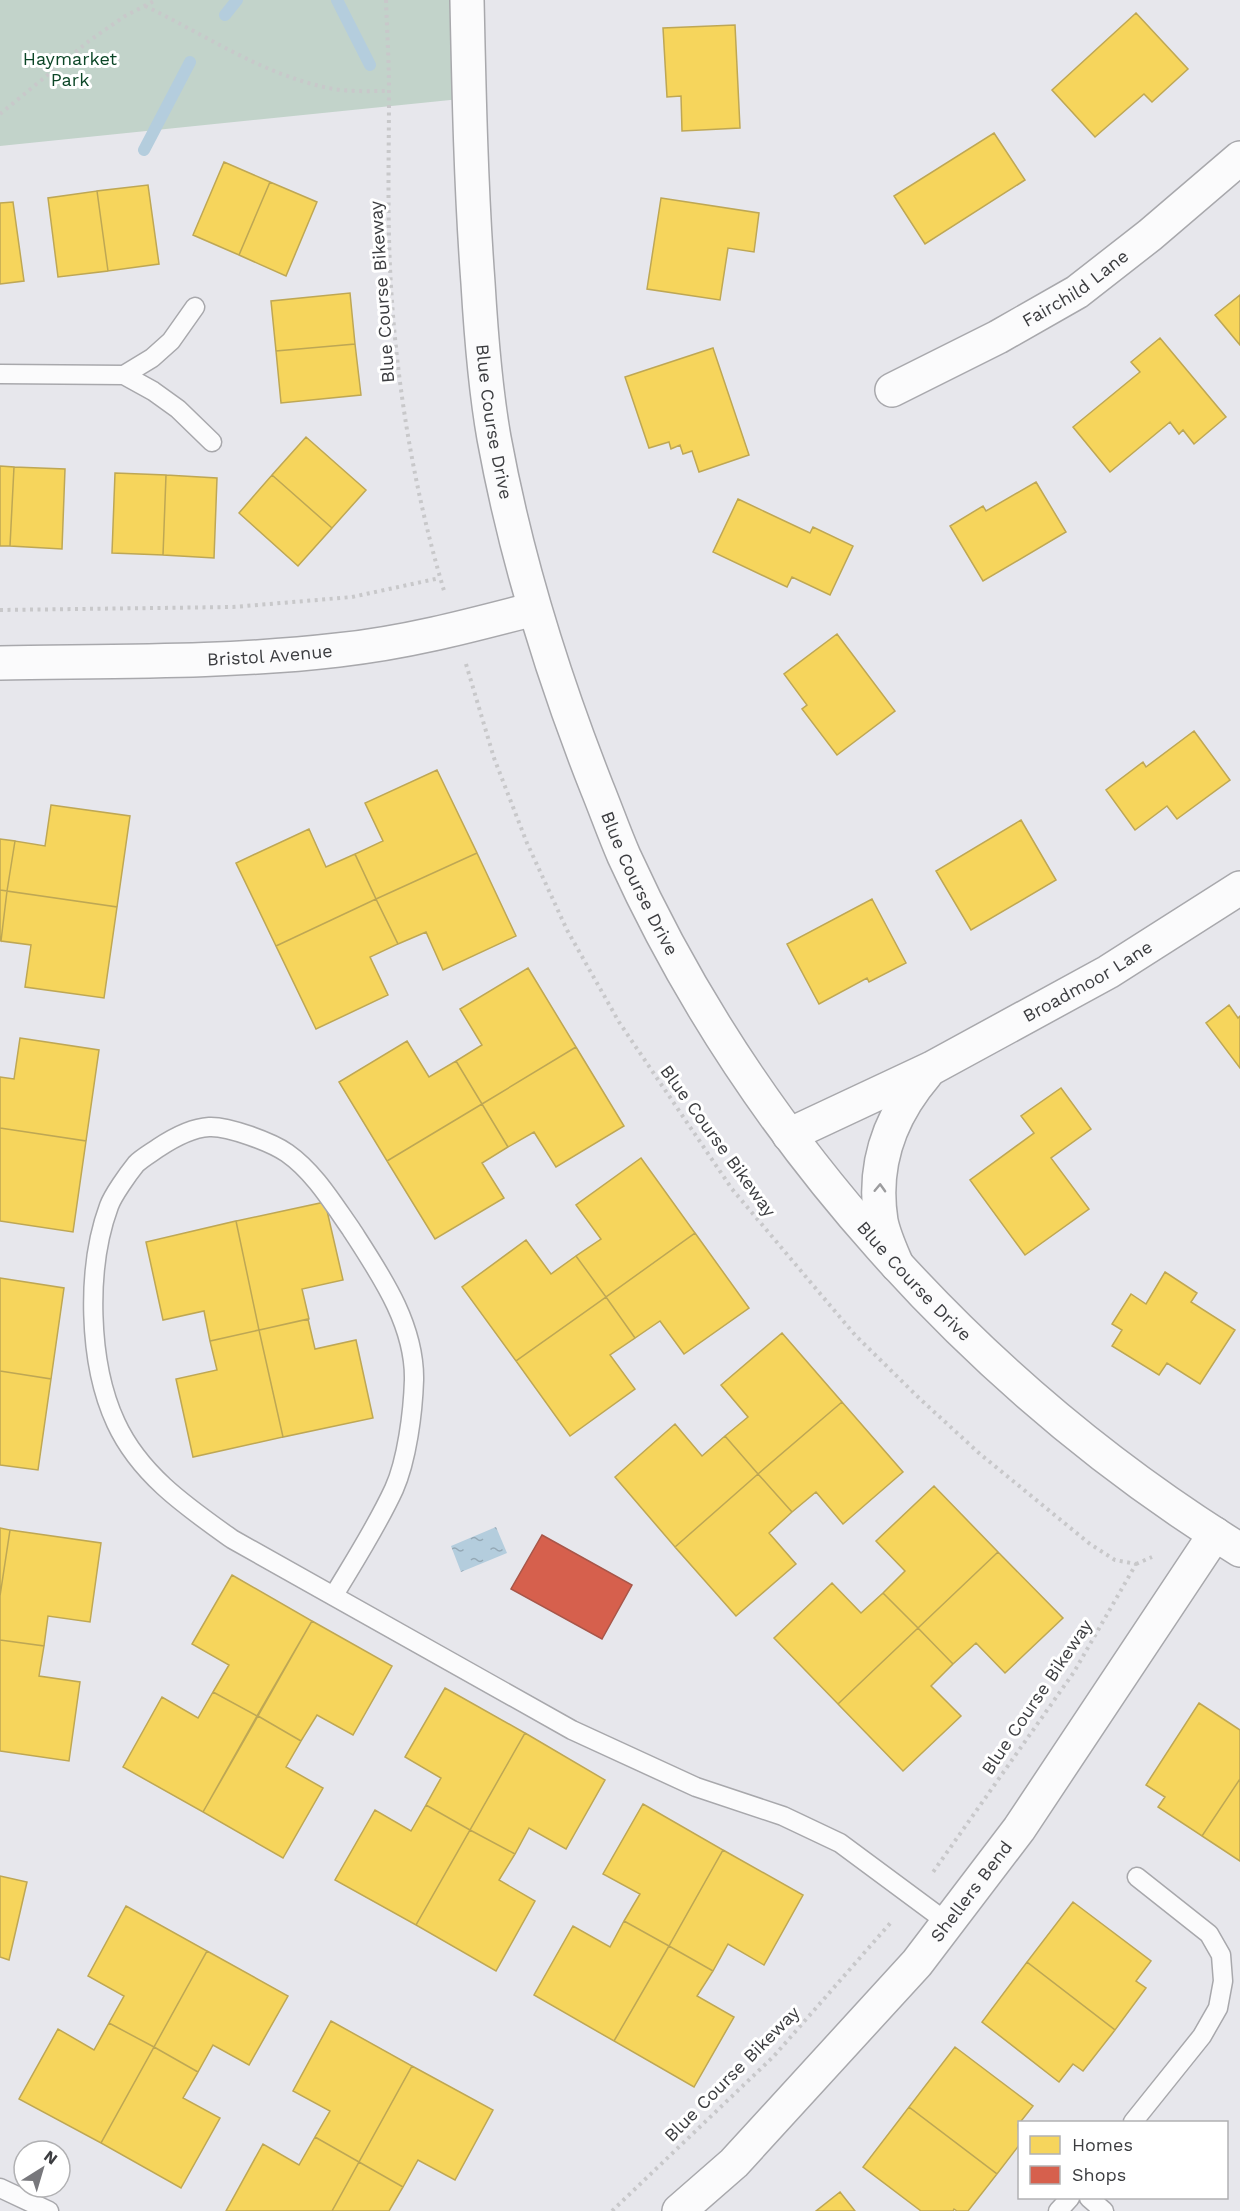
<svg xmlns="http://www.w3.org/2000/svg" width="1240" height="2211" font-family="'Work Sans',sans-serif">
  <defs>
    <pattern id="water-ripples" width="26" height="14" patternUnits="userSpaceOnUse" patternTransform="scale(1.5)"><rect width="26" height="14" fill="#b4cddd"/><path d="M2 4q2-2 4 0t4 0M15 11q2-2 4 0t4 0" fill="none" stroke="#94a8b5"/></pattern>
  </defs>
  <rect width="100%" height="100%" fill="#e7e7ec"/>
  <path fill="#c2d3ca" d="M0 0H467L470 98 0 146Z"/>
  <path fill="url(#water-ripples)" d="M496 1527 507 1553 461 1572 451 1546Z"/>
  <path fill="#f6d55c" stroke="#bea754" stroke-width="1.5" d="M1136 13 1188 69 1152 102 1144 94 1095 137 1052 90Z
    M735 25 740 128 682 131 681 96 667 97 663 28Z
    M994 133 1025 180 925 244 894 196Z
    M224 162 270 182 239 255 193 235Z
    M270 182 317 202 286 276 239 255Z
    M148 185 159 264 108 271 97 191Z
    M97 191 108 271 58 277 48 198Z
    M661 198 759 213 754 252 728 248 720 300 647 289Z
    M13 202 24 281 0 284V203Z
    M350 293 355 344 276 351 271 301Z
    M1240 295V345L1215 315Z
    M1160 338 1226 417 1194 444 1183 430 1179 434 1170 422 1110 472 1073 427 1140 372 1131 362Z
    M355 344 361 395 281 403 276 351Z
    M713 348 749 455 699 472 692 451 683 454 680 445 671 449 669 442 649 448 625 377Z
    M306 437 366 490 332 528 272 475Z
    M0 466 14 467 10 546H0Z
    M14 467 65 469 62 549 10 546Z
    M115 473 166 475 163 555 112 553Z
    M166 475 217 478 214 558 163 555Z
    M272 475 332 528 298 566 239 513Z
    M1036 482 1066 532 983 581 950 526 983 506 986 511Z
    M738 499 810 533 813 527 853 546 830 595 792 577 787 587 713 552Z
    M837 634 895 711 837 755 802 709 807 705 784 674Z
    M1194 731 1230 780 1177 819 1167 806 1135 830 1106 790 1143 762 1146 767Z
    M437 770 477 853 376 899 355 854 383 841 365 803Z
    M51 805 130 816 117 907 7 891 15 841 45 846Z
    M1021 820 1056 880 971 930 936 871Z
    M309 829 326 867 355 854 376 899 276 946 236 863Z
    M0 839 15 841 7 891 0 890Z
    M477 853 516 936 443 970 426 932 398 944 376 899Z
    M0 890 7 891 1 941 0 940Z
    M7 891 117 907 104 998 25 987 31 945 1 941Z
    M376 899 398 944 370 957 388 995 316 1029 276 946Z
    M872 899 906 963 869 982 867 978 819 1004 787 944Z
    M528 968 576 1047 482 1104 456 1061 482 1045 460 1009Z
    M1229 1005 1238 1018 1240 1016V1068L1206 1023Z
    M20 1038 99 1050 86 1141 0 1128V1077L14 1079Z
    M407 1041 429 1077 456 1061 482 1104 387 1161 339 1082Z
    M576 1047 624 1126 556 1167 534 1132 508 1147 482 1104Z
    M1061 1088 1091 1129 1051 1158 1089 1209 1025 1255 970 1180 1034 1133 1021 1116Z
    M482 1104 508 1147 482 1163 504 1198 435 1239 387 1161Z
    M0 1128 86 1141 73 1232 0 1221Z
    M641 1158 695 1233 606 1297 576 1256 601 1239 576 1205Z
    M325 1202 343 1280 302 1289 309 1319 259 1330 236 1221Z
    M236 1221 259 1330 210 1341 204 1311 163 1320 146 1242Z
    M695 1233 749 1308 684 1354 660 1321 635 1338 606 1297Z
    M526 1240 551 1274 576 1256 606 1297 516 1361 462 1287Z
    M1165 1272 1197 1293 1191 1302 1235 1330 1200 1384 1167 1363 1159 1375 1112 1346 1122 1330 1112 1324 1131 1294 1146 1304Z
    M0 1278 64 1288 51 1379 0 1371Z
    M606 1297 635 1338 610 1355 635 1389 570 1436 516 1361Z
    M308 1319 315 1349 356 1340 373 1418 283 1437 259 1330Z
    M259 1330 283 1437 193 1457 176 1379 217 1370 210 1341Z
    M782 1333 842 1402 758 1474 725 1436 748 1417 721 1385Z
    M0 1371 51 1379 38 1470 0 1465Z
    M842 1402 903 1472 843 1524 816 1492 792 1512 758 1474Z
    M675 1424 702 1456 725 1436 758 1474 675 1547 615 1477Z
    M758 1474 792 1512 769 1533 796 1564 736 1616 675 1547Z
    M934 1486 998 1552 918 1628 883 1593 905 1571 876 1541Z
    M0 1528 10 1530 0 1596Z
    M10 1530 101 1543 90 1622 48 1616 44 1646 0 1640V1596Z
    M998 1552 1063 1618 1005 1673 976 1643 953 1664 918 1628Z
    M232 1575 312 1621 257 1716 213 1692 229 1665 192 1644Z
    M832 1583 861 1613 883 1593 918 1628 838 1704 774 1638Z
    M312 1621 392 1666 353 1735 317 1715 301 1741 258 1716Z
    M918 1628 953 1664 931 1686 961 1716 903 1771 838 1704Z
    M0 1640 44 1646 39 1676 80 1682 69 1761 0 1751Z
    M445 1688 525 1733 470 1830 426 1805 441 1778 405 1757Z
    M213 1692 257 1716 203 1812 123 1767 162 1697 198 1718Z
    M1199 1703 1240 1730V1779L1202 1836 1158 1807 1165 1797 1146 1785Z
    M258 1716 301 1741 286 1767 323 1788 283 1858 203 1812Z
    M525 1733 605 1780 566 1849 529 1828 515 1854 470 1830Z
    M1240 1779V1861L1202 1836Z
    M643 1804 723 1850 669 1946 624 1921 640 1894 603 1874Z
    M426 1805 470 1830 416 1925 335 1880 375 1810 411 1831Z
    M470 1830 515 1854 499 1880 535 1901 496 1971 416 1925Z
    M723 1850 803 1895 764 1965 728 1944 713 1971 669 1946Z
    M0 1876 27 1882 9 1960 0 1957Z
    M1073 1902 1151 1961 1136 1981 1146 1988 1115 2030 1027 1962Z
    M126 1906 207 1951 154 2047 109 2023 124 1996 88 1976Z
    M624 1921 669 1946 614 2041 534 1995 573 1926 610 1947Z
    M669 1946 713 1971 697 1996 734 2017 694 2087 614 2041Z
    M207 1951 288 1996 249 2065 213 2045 198 2072 154 2047Z
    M1027 1962 1115 2030 1083 2071 1073 2064 1059 2082 982 2022Z
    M331 2021 412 2066 359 2162 315 2137 330 2111 293 2091Z
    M109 2023 154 2047 101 2143 19 2099 58 2029 94 2050Z
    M154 2047 198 2072 183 2098 220 2118 181 2188 101 2143Z
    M955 2047 1033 2106 1018 2125 1020 2144 997 2174 909 2107Z
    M412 2066 493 2110 455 2180 418 2160 403 2187 359 2162Z
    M909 2107 997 2174 968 2211H957L954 2209 953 2211H921L863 2167Z
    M315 2137 359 2162 332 2211H226L263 2144 299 2165Z
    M359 2162 403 2187 389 2211H332Z
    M840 2192 855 2211H816Z"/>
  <path fill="#d6604d" stroke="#a85649" stroke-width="1.5" d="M542 1535 632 1585 602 1639 511 1589Z"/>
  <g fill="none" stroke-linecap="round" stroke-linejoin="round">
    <path stroke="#b4cddd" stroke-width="12" d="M337 0 370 65
      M225 15 237 0
      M144 150 190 62"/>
    <defs>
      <path id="lane" d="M0 374 124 375 152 358 171 341 195 307
        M124 375 153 391 178 409 212 442
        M334 1595C355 1560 377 1526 394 1489 407 1460 413 1412 414 1380 415 1324 380 1274 351 1229 332 1202 314 1172 287 1153 271 1142 228 1126 209 1127 191 1128 173 1138 158 1148 151 1153 142 1158 136 1164 128 1174 113 1195 109 1206 86 1268 88 1363 116 1423 140 1475 187 1507 232 1539L572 1730 696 1787 783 1816 840 1843 948 1923
        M1133 2122 1202 2036 1218 2008 1223 1981 1221 1955 1209 1934 1137 1877
        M0 2188 49 2211
        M1089 2198 1104 2211
        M1058 2211 1070 2198"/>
      <g id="street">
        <path id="s1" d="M892 390 998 337 1077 292 1150 235 1240 158"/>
        <path id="s2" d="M789 1135 932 1068 1108 972 1240 888"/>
        <path d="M897 1265C891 1251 884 1236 881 1221 872 1164 890 1116 926 1074"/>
        <path id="s3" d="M679 2211 734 2163 917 1963 1019 1829 1215 1534"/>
      </g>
      <g id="secondary">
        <path id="s4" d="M467 0C469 94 471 189 478 283 481 334 485 387 494 438 516 558 552 674 597 788 606 810 614 833 624 856 752 1138 977 1387 1240 1550"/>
        <path id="s5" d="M0 663C112 661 226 663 338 650 405 643 469 626 534 609"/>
      </g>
    </defs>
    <use href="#lane" stroke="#a8a8ac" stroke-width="21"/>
    <use href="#street" stroke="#a8a8ac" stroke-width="36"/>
    <use href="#secondary" stroke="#a8a8ac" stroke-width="36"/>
    <path stroke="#c8c8ca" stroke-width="4" stroke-dasharray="3 4.5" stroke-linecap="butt" d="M386 0C387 30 389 61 389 91 389 156 387 221 391 286 397 389 415 495 445 594
      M145 6C206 35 266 77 334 89 352 92 371 91 389 91
      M0 114 89 41 125 16 156 0
      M0 610 233 607 352 597 440 578
      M466 664 494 758 527 843 567 930 619 1022 732 1189 855 1335 919 1398 980 1454 1090 1544 1115 1560 1136 1564 1074 1672 931 1875
      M1136 1564 1152 1557
      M612 2211 774 2056 893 1920"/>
    <use href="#lane" stroke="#fbfbfc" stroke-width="18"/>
    <use href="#street" stroke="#fbfbfc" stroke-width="33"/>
    <use href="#secondary" stroke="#fbfbfc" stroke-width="33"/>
  </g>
  <defs><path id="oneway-chevron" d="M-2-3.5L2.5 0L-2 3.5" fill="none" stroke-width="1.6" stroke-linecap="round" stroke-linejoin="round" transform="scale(1.5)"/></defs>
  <use stroke="#9c9c9e" href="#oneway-chevron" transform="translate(880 1188) rotate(-88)"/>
  <g text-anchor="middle" stroke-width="6" stroke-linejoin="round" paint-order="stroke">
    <g font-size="18" fill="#0c4627" stroke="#fff">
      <text x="70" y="65">Haymarket<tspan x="70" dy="21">Park</tspan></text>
    </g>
    <g font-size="18" fill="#3c3d40" stroke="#fff">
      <text dy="6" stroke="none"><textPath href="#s1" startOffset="210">Fairchild Lane</textPath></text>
      <text transform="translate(382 292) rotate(-94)" y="6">Blue Course Bikeway</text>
      <text dy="6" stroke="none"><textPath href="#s4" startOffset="423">Blue Course Drive</textPath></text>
      <text dy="6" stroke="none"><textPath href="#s5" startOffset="270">Bristol Avenue</textPath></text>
      <text dy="6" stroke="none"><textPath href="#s4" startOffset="909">Blue Course Drive</textPath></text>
      <text dy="6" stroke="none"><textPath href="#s2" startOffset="336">Broadmoor Lane</textPath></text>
      <text transform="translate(718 1141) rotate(54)" y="6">Blue Course Bikeway</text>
      <text dy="6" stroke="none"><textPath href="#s4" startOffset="1395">Blue Course Drive</textPath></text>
      <text transform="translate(1037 1697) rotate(-56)" y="6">Blue Course Bikeway</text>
      <text dy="6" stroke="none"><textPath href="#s3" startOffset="434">Shellers Bend</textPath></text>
      <text transform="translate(732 2074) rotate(-45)" y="6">Blue Course Bikeway</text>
    </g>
  </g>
  <rect x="1018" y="2121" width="210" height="78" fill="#ffffff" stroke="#b1b1b3" stroke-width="1.5"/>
  <rect x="1030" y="2136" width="30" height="18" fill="#f6d55c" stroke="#b1b1b3" stroke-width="1.5"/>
  <text x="1072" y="2151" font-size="18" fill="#3c3d40">Homes</text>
  <rect x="1030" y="2166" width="30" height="18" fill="#d6604d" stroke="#b1b1b3" stroke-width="1.5"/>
  <text x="1072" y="2181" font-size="18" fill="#3c3d40">Shops</text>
  <g transform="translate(42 2169) rotate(37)"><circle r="28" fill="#ffffff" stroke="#b1b1b3" stroke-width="1.5"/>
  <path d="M0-4.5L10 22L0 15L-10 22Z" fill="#78787c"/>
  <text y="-9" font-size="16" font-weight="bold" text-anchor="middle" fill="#3c3d40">N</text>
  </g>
</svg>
